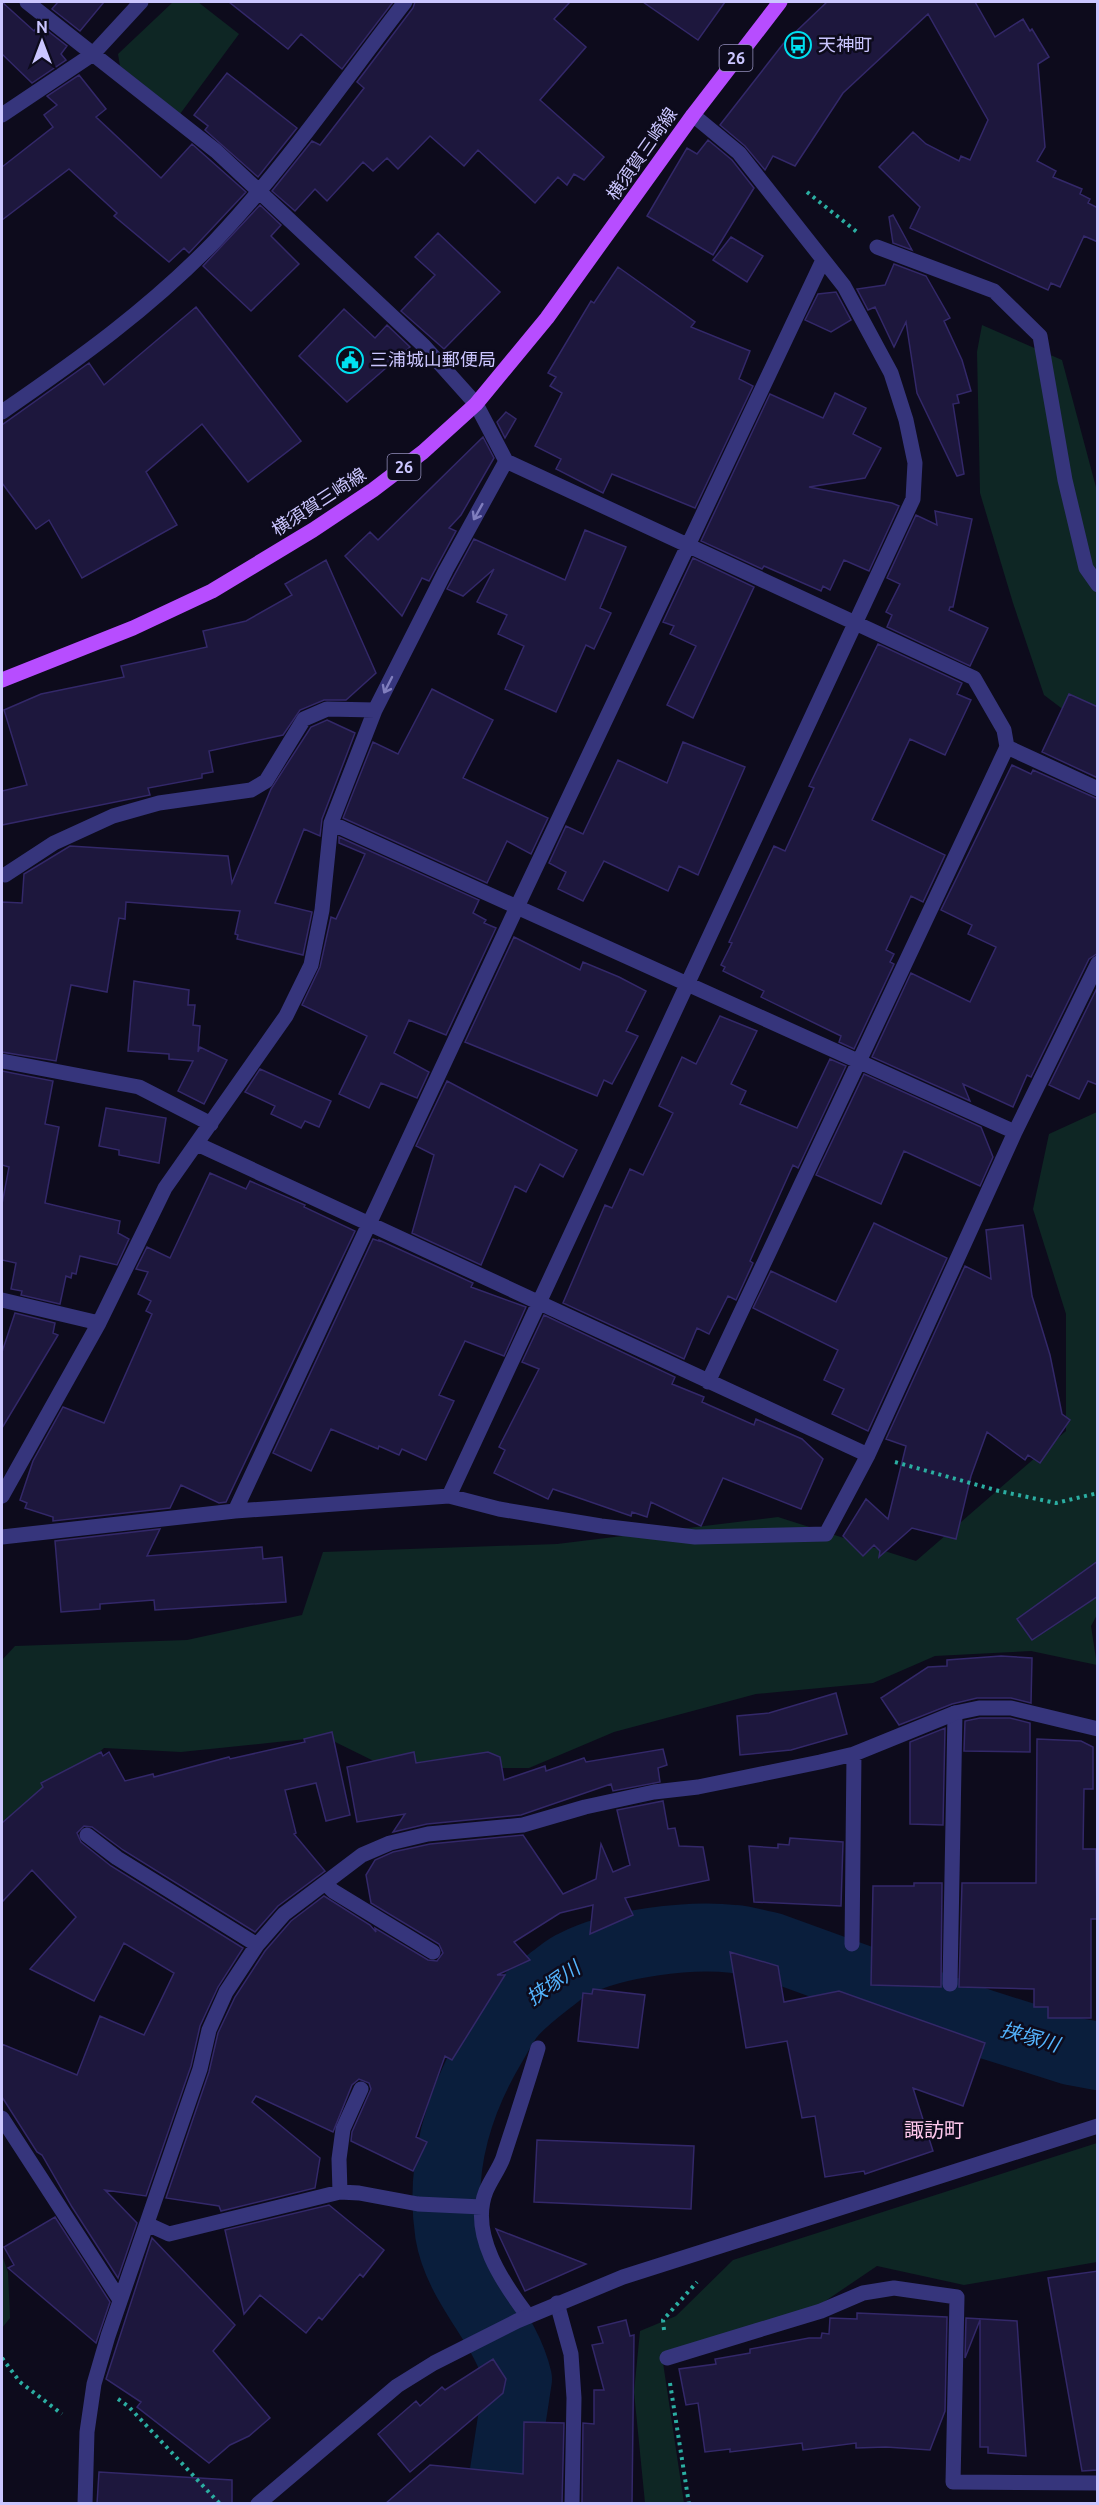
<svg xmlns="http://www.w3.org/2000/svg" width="1099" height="2505" font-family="Ubuntu,'Noto Sans JP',sans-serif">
  <rect width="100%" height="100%" fill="#0d0b1c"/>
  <path fill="#0e2624" d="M173 2H198L239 34 180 114 120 66 118 54Z
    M982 325 1062 360 1097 491V735L1044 695 1013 603 980 493 977 352Z
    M1097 1112 1098 1613 1091 1626 1097 1665 1031 1651 935 1656 873 1683 756 1694 614 1732 529 1768H388L325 1737 181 1752 104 1748 35 1810 2 1850V1660L15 1646 187 1640 302 1615 323 1552 557 1544 778 1517 916 1561 1066 1431V1314L1033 1209 1049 1134Z
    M1097 2143V2262L964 2285 877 2266 818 2306 662 2356 684 2503H645L634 2392 640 2331 676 2316 733 2260Z
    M2 2255 8 2272 10 2318 2 2328Z"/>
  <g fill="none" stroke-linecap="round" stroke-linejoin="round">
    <path stroke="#0a1e3c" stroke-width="68" d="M499 2504 518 2379C506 2326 458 2288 449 2233 439 2167 459 2102 492 2046 498 2036 504 2024 511 2015 523 2001 538 1990 552 1979 559 1974 566 1967 574 1964 615 1943 689 1934 734 1939 746 1940 758 1944 770 1946L982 2023 1071 2051 1098 2056"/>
  </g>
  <path fill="#1d173d" stroke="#332869" stroke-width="1.5" d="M2 2 34 31 39 24 67 46 61 54 66 60 32 83 2 54Z
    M58 2H104L80 31 52 9Z
    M229 2H393L342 69 301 34 288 49Z
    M415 2H570L554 19 586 47 540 100 604 157 584 180 574 174 567 185 558 177 535 203 478 150 464 166 430 136 398 169 387 158 373 171 363 162 327 201 315 189 295 211 272 191 312 141 320 145 364 88 357 82 413 8Z
    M643 2H725L698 40Z
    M827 2H975L995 37 1023 19 1030 31 1032 29 1049 57 1038 64 1045 147 1037 161 1056 171 1053 177 1082 189 1080 194 1090 199 1088 203 1098 208V242L1084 236 1060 287 1051 283 1048 290 910 228 920 207 879 167 913 132 926 144 959 161 961 156 970 160 988 120 928 14 843 93 795 166 773 156 765 170 745 146 720 125 783 44Z
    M227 73 297 128 258 177 205 130 208 126 194 115Z
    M79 75 106 109 96 117 161 178 192 144 246 192 189 253 184 248 169 262 114 216 117 213 69 169 2 220V167L53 127 44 115 57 105 47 96Z
    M708 140 732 160 754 188 713 255 647 216 687 148 697 154Z
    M260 205 281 225 271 236 299 264 251 311 203 266Z
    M893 215 912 250 893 243 889 217Z
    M438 233 500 292 444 349 401 311 435 275 415 257Z
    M731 237 763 256 747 282 713 260Z
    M894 264 926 276 950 318 944 321 962 360 971 391 957 395 959 403 953 404 964 474 957 476 917 393 906 322 894 347 875 307 868 310 857 289 885 285Z
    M618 267 695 322 691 327 750 351 739 379 753 386 695 508 612 474 603 493 556 469 561 459 535 446 562 393 550 386 556 377 548 373 591 301 594 303Z
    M836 292 851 320 831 332 805 320 818 294Z
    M196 307 301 441 248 482 202 424 146 472 177 525 82 578 49 520 36 529 2 483V425L89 363 104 385Z
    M344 309 375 338 387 325 410 347 347 402 299 356Z
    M835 393 866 408 853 434 881 448 865 478 809 487 892 503 899 506 869 571 844 560 830 590 823 586 821 591 764 566 762 569 701 541 770 394 823 418Z
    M506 412 516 419 505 438 497 422Z
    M483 437 494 458 461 515 449 528 456 531 429 581 422 578 402 616 345 556 370 532 378 540Z
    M935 511 972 519 953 607H950L949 610 988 628 970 666 887 627 892 615 886 612 900 584 887 578 916 515 937 525Z
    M585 530 626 547 600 608 611 613 594 649 586 645 556 712 505 689 524 646 498 634 507 615 477 602 494 569 463 596 447 589 474 539 565 580Z
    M693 558 754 587 693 718 667 705 696 646 670 634 674 626 663 622Z
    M326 560 376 673 346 700H324L300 710 283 735 209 751 213 772 202 774V778L148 788 150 795 2 825V791L27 785 4 710 41 694 124 677 121 666 207 647 203 631 246 621 292 595 285 584Z
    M878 644 962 683 957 694 971 700 945 755 910 739 872 820 945 855 923 902 911 896 886 950 894 954 890 962 894 964 854 1049 839 1042 841 1036 761 997 764 991 723 971 725 967 721 965 732 943 729 942 774 846 785 851 814 788 809 786Z
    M432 689 493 720 463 778 548 818 531 854 507 841 487 883 343 818 373 742 398 754Z
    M1069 694 1098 707V778L1042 752Z
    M327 720 355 733 322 819 320 836 304 829 275 903 312 912 303 955 237 939 238 935 235 934 240 911 126 902 125 919 119 918 107 992 71 985 56 1061 2 1052V902L22 903 24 874 70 846 228 856 232 883 271 789 311 727Z
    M683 742 745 767 698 875 679 866 668 891 604 861 583 901 558 889 566 872 549 863 566 826 583 834 618 760 667 783Z
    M1012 765 1031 774 1033 770 1098 799V953L1089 959 1031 1077 1027 1075 1013 1107 963 1084 970 1101 872 1057 911 973 970 1002 996 947 968 934 972 925 941 910Z
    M339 837 479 900 473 913 486 920 484 923 496 928 446 1035 409 1020 394 1053 429 1072 417 1098 381 1083 369 1108 339 1094 367 1036 302 1005 320 967 331 917 336 919 365 854 339 843Z
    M514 937 580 970 583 962 619 977 646 991 626 1031 638 1036 612 1084 604 1080 597 1096 465 1042Z
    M134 981 189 990 188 1005H195L193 1025 200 1026 198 1052 200 1047 227 1060 204 1104 178 1091 193 1061 169 1059V1054L128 1051Z
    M1098 986V1085L1088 1081 1079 1099 1049 1085Z
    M720 1016 757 1031 731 1084 746 1091 740 1104 797 1128 830 1059 846 1066 798 1168 793 1165 750 1261 753 1263 736 1300 728 1296 709 1334 697 1328 684 1359 563 1303 605 1205 612 1208 630 1169 643 1175 673 1113 659 1106 682 1057 696 1064Z
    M260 1069 331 1101 319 1127 305 1121 301 1128 271 1114 275 1106 245 1092Z
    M2 1071 53 1081 45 1124 59 1127 45 1203 120 1221 118 1233 129 1239 117 1265 80 1256 76 1274 72 1273 71 1278 66 1276 60 1304 21 1295 22 1291 11 1289 16 1263 2 1260V1204L9 1167 2 1165Z
    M864 1074 981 1127 993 1157 980 1186 904 1151 881 1204 816 1175Z
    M447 1081 577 1150 563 1177 540 1164 526 1192 515 1186 481 1265 412 1233 434 1155 416 1146Z
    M106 1108 166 1118 159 1163 119 1155V1150L99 1146Z
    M210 1173 246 1189 250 1181 305 1205 304 1207 355 1231 226 1502 219 1503 181 1485 170 1508 53 1521V1517L25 1508 27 1503 20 1500 33 1461 63 1407 104 1423 152 1314 146 1311 151 1301 138 1294 148 1272 136 1269 147 1247 170 1258Z
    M874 1223 947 1258 868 1431 832 1414 844 1389 824 1380 838 1350 753 1308 771 1271 836 1302Z
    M1023 1225 1032 1296 1050 1355 1062 1414 1070 1420 1040 1463 1028 1455 1025 1460 987 1432 971 1476 956 1539 912 1528 879 1557 880 1551 874 1545 863 1556 843 1536 866 1499 888 1519 906 1446 886 1439 965 1266 991 1279 986 1230Z
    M373 1239 379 1241V1240L473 1283 471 1287 526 1307 504 1356 465 1341 439 1395 454 1401 426 1460 402 1449 399 1455 379 1446 378 1449 331 1429 311 1471 273 1453Z
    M15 1313 55 1323 53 1333 58 1335 2 1428V1352Z
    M544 1315 675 1377 672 1384 704 1397 702 1402 754 1425 756 1419 802 1439 823 1459 801 1509 723 1478 701 1526 651 1502 647 1517 632 1512 631 1516 553 1489 548 1499 494 1473 505 1450 499 1447 539 1369 522 1362Z
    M160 1529 147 1556 262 1547 263 1559 282 1557 286 1602 155 1610 154 1600 100 1604V1609L61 1612 55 1541Z
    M1098 1561V1596L1032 1640 1017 1619Z
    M1001 1656 1032 1658 1031 1703 1011 1698H977L952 1704 899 1725 881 1698 928 1667 947 1666V1660Z
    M836 1693 847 1734 791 1750 740 1755 737 1716 769 1713Z
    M980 1718H1010L1030 1723V1752L964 1751 965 1721Z
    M945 1728 943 1825 910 1824V1742Z
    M332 1732 350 1815 326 1821 316 1783 285 1790 296 1833 294 1834 325 1871 278 1906 255 1932 123 1850 92 1827 84 1826 77 1833 81 1842 111 1866 243 1948 218 1987 200 2026 191 2066 146 2196 105 2190 137 2223 118 2278 72 2207 42 2155 37 2152 2 2097V2044L77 2075 100 2016 144 2035 174 1973 124 1943 94 2001 30 1969 76 1917 32 1870 2 1902V1823L43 1787 41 1783 101 1752 103 1756 109 1752 125 1781 153 1774 154 1777 229 1757 230 1759 305 1742 304 1739Z
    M1037 1739 1081 1741 1093 1747V1789H1084L1083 1849H1096L1097 1919H1091V2018H1048V2007H1034V1989L959 1987 962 1883H1036Z
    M663 1749 667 1765 658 1768 660 1782 613 1791 611 1784 521 1815 427 1824 393 1832 405 1814 357 1822 347 1767 414 1752 416 1763 488 1752 500 1757 504 1780 545 1766 546 1771 584 1758 586 1762Z
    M663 1801 668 1829 675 1828 679 1846 703 1847 709 1880 625 1898 633 1915 590 1934 593 1905 560 1913 514 1942 530 1960 497 1975H505L452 2060 445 2056 416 2137 427 2142 413 2171 351 2141 352 2132 371 2089 369 2083 359 2079 352 2085 333 2132 256 2096 252 2102 320 2158 315 2188 221 2211 219 2206 166 2198 209 2072 218 2033 235 1997 265 1951 291 1921 324 1896 370 1925 376 1932 375 1928 428 1960 437 1961 443 1953 439 1944 371 1903 366 1875 375 1860 393 1852 430 1844 523 1835 563 1894 596 1879 601 1844 613 1872 630 1865 617 1810Z
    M790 1838 843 1842 841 1906 754 1902 749 1846 778 1848V1844L789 1845Z
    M914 1883H942L941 1987 871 1985 873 1886H914Z
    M730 1952 778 1966 784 2002 839 1991 985 2043 963 2106 913 2088 933 2151 865 2174 864 2171 825 2177 815 2116 802 2118 787 2041 746 2048Z
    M593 1989 645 1995 638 2048 578 2041 583 1993 592 1994Z
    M537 2140 694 2146 691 2209 534 2202Z
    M329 2205 384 2250 363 2277 360 2274 322 2320 319 2317 306 2333 260 2295 244 2314 225 2230Z
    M55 2217 110 2302 96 2343 8 2268 14 2265 4 2247Z
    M496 2229 586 2264 525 2291Z
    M152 2238 235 2325 213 2351 270 2418 249 2436 230 2445 209 2463 137 2407 141 2402 106 2379Z
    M1098 2271V2470L1082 2471 1048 2278Z
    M857 2313 947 2317 945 2411 930 2450 886 2447 856 2448V2443L803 2450 802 2443 730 2452V2449L705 2452 698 2403 686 2405 679 2369 716 2364 715 2359 750 2353V2349L809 2338H821L822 2333 829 2334 830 2318 857 2319Z
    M966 2318 1017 2321 1026 2456 988 2453V2447H980V2320L965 2358Z
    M626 2320 630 2336 634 2335 632 2504H582L583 2423 594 2424V2390H604L592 2345 603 2343 598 2327Z
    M493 2359 506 2379 503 2393 410 2472 378 2434 416 2401 420 2406 442 2387 445 2390Z
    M524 2422 564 2423 562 2504H385L430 2465 523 2474Z
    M99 2472 232 2480V2504H97Z"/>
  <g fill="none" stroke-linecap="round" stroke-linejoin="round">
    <path stroke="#2baea2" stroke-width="4" stroke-dasharray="3 4.5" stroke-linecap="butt" d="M807 192 857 232
      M895 1462 999 1491 1056 1503 1098 1493
      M664 2330 663 2320 697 2282
      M2 2358 20 2382 62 2414
      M670 2383 689 2504
      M118 2399 128 2406 220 2504"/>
    <path stroke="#36357c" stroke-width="15" d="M950 1984 955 1713"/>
    <path stroke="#36357c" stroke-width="15" d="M27 2 216 151 424 346 476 404 506 461 974 678 1004 730 1007 747 708 1382
      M2 115 93 54 141 2
      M877 247 994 291 1040 336 1065 480 1086 568 1098 585
      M2 412C79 359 149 309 215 241 285 167 343 82 405 2
      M1007 747 1098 789
      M331 823 1015 1132
      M5 875 54 843 113 816 159 803 251 790 266 781 304 719 327 709 375 710
      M2 1061 139 1087 211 1124
      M197 1144 868 1455
      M2 1300 99 1323
      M2 1496 99 1323 165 1188 286 1016 311 965 322 910 331 823 375 710 446 570 506 461
      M449 1496 913 499 915 463 906 420 891 373 844 286 739 153 693 115
      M235 1511 517 907 823 260
      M2 1537 235 1511 449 1496 499 1509 601 1526 695 1537 826 1534 868 1455 1015 1132 1098 963
      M87 1835 117 1858 257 1945
      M325 1883 333 1891 433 1952
      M852 1944 854 1754
      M2 2118 120 2300
      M340 2192 339 2159 343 2129 361 2089
      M147 2224 169 2234 340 2192 359 2193 418 2204 482 2207
      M557 2303 571 2354 574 2398 572 2504
      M528 2316C503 2283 469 2234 486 2191 491 2179 499 2169 503 2158 515 2121 527 2085 538 2048
      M667 2358 821 2311 863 2293 894 2288 957 2297 953 2482 1098 2483
      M85 2504 87 2432 94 2384 108 2336 200 2069 209 2030 226 1992 257 1945 284 1914 325 1883 362 1855 390 1843 428 1834 523 1825 585 1807 654 1792 698 1787 820 1762 854 1754 955 1713 979 1708H1011L1098 1729"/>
    <path stroke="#36357c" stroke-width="15" d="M258 2504 397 2386 434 2363 517 2321 623 2277 1098 2126"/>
    <path stroke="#b74dff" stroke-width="15" d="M2 680 133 628 212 591 313 530 373 490 423 452 476 404 547 318 693 115 780 2"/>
  </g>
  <defs><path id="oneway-shaft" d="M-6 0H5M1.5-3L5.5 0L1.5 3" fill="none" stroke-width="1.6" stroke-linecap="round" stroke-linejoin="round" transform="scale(1.5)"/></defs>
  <g stroke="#807ebe">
    <use href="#oneway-shaft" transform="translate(478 512) rotate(119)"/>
    <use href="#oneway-shaft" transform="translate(388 685) rotate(117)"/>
  </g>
  <defs>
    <symbol id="bus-ring" viewBox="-11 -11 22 22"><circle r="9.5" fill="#0d0b1c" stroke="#00e0f1" stroke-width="1.5"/><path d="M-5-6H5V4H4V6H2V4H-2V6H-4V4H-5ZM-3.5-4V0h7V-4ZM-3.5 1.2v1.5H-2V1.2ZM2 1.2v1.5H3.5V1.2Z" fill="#00e0f1"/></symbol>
    <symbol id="civic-ring" viewBox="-11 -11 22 22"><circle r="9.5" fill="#0d0b1c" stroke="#00e0f1" stroke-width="1.5"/><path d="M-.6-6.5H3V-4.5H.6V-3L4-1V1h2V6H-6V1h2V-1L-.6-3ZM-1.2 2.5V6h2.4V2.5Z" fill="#00e0f1"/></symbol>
  </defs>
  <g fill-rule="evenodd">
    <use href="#bus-ring" x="783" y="30" width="30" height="30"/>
    <use href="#civic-ring" x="335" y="345" width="30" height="30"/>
  </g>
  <g text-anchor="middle" stroke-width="5" stroke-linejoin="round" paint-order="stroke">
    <g fill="#0d0b1c" stroke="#928ebb" stroke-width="1.5">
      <rect x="719.5" y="45" width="33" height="26" rx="4.5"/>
      <rect x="387.5" y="454" width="33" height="26" rx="4.5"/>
    </g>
    <g font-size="16" font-weight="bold" fill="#cbc6ff">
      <text x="736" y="64">26</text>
      <text x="404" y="473">26</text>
    </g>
    <g font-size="18" fill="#cbc6ff" stroke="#0d0b1c" text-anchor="start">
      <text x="818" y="51">天神町</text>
      <text x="370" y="366">三浦城山郵便局</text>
    </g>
    <g font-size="18" fill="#cbc6ff" stroke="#0d0b1c">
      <text transform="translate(642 154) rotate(-55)" y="6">横須賀三崎線</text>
      <text transform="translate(319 502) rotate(-33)" y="6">横須賀三崎線</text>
    </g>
    <g font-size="20" font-style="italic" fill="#54b5ff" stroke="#0d0b1c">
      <text transform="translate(553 1983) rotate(-35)" y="7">挟塚川</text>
      <text transform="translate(1030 2037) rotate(16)" y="7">挟塚川</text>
    </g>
    <g font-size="20" fill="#ffc8ed" stroke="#0d0b1c">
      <text x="934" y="2137">諏訪町</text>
    </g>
  </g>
  <rect width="1099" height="2505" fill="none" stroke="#cbc6ff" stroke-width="6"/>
  <g transform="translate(42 42)" stroke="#0d0b1c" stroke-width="4.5" paint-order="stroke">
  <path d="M0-4.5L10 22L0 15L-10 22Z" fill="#cbc6ff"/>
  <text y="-9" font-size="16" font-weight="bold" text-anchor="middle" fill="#cbc6ff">N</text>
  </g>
</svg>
